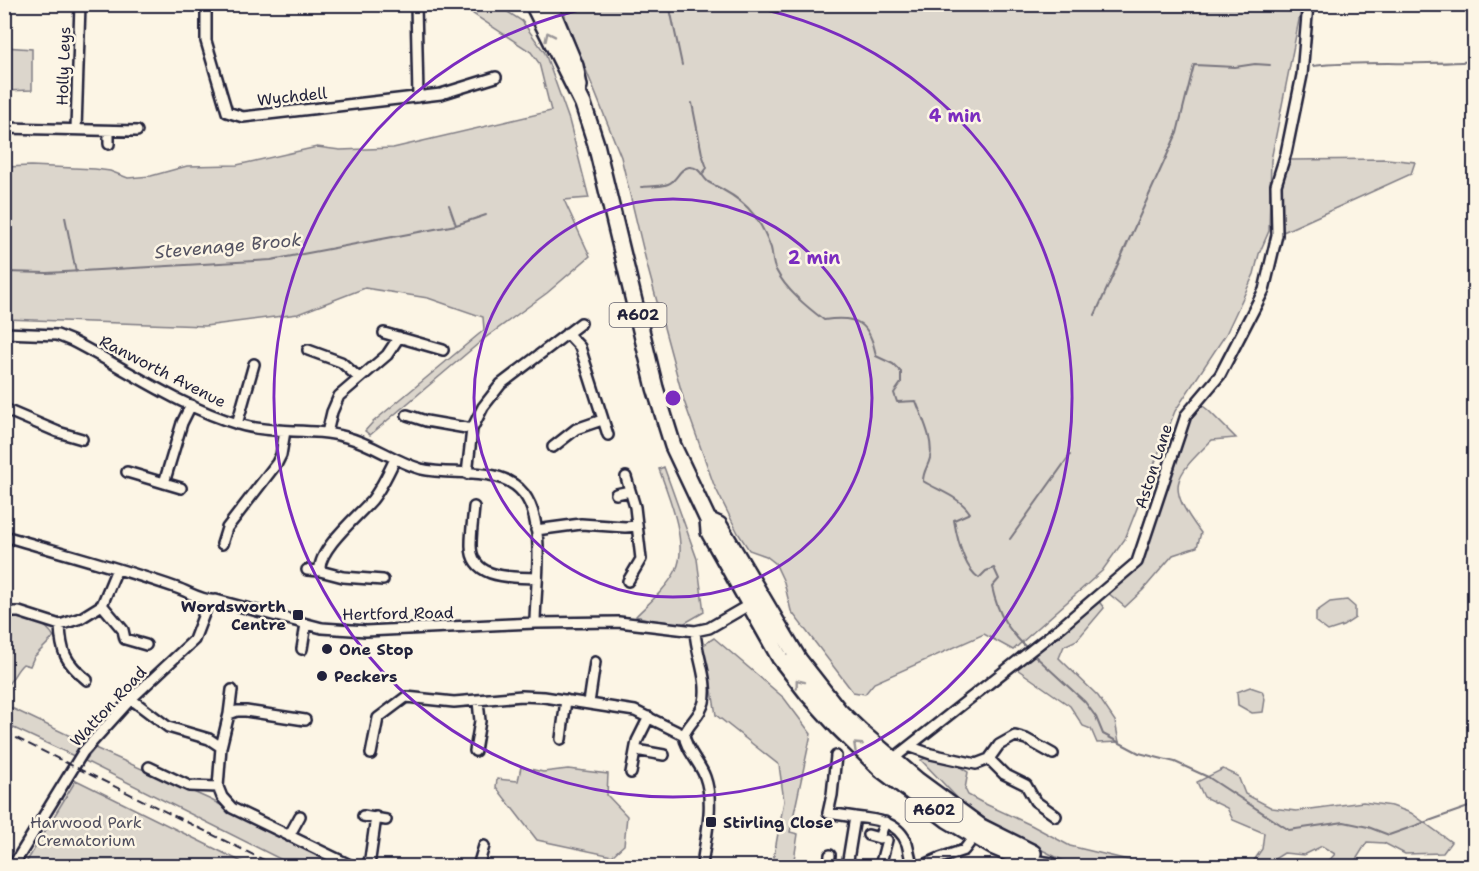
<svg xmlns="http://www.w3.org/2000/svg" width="1479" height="871" font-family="'Shantell Sans',sans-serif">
  <rect width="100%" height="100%" fill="#fcf5e5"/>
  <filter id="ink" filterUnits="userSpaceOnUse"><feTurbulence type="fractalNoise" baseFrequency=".0167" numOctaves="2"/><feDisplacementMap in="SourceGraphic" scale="12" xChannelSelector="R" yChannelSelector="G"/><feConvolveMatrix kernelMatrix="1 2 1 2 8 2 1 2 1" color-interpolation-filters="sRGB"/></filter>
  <g filter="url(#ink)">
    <path fill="#dcd6cc" stroke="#7f7c84" stroke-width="1.5" d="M474 5H497L522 21 545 53 569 120 589 198 564 200 590 256 547 293 485 338 370 435 365 431 373 422 484 330 483 317 428 298 365 288 298 314 205 326 5 319V167L31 166 95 169 110 171 128 178 151 176 187 166 237 165 317 147 340 150 393 148 551 111 539 63 531 52 473 14Z
      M563 5H1302L1271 160 1269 231 1259 254 1254 274 1226 334 1175 411 1125 539 1102 571 1013 650 984 634 874 683 865 694 853 692 791 611 784 582 775 563 766 556 749 550 738 533 714 485 684 401 647 265 621 157 566 20Z
      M5 23H6L5 47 32 49V90L5 91Z
      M1387 159 1415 162 1411 174 1283 232 1280 183 1289 160Z
      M1199 403 1208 410 1236 438 1212 440C1172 479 1166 486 1201 533L1197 547 1173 555 1143 590 1125 607 1108 593 1138 563 1189 415Z
      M664 467 697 559 704 612 678 627 636 616C650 602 667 588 676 570 689 544 668 494 659 469Z
      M1097 599 1104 608 1077 640 1064 646 1059 658 1098 696 1115 721 1119 742 1097 743 1091 729 1083 726 1070 706 1014 667Z
      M1347 600 1355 607V618L1343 626 1328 631 1316 622V612L1330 602Z
      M13 615C29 619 46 622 54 637L34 657 30 666 23 664C15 671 13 681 5 687L4 618 5 616Z
      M714 638 784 698 811 734 790 832 798 834 793 866H772L784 801 779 765 716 715 710 678 700 647Z
      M1250 687 1262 691 1265 699 1263 712 1252 713 1238 705 1237 692Z
      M5 705 83 742 74 756 5 724Z
      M95 748 209 799 341 866H294L85 761Z
      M933 755 946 758 968 772 965 789 968 795 981 802 1031 825 1070 846 1153 866H1074L1010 834 965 806 921 760Z
      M521 767 543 772 568 769 608 774 607 795 627 816 624 845 612 856 537 840 496 787 497 779 518 781Z
      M1223 769 1238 776 1245 794 1272 808 1296 811 1363 802 1392 806 1411 813 1451 842 1443 853 1405 854 1384 843 1367 842 1352 866H1324L1335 854 1322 846 1304 855 1284 853 1268 863 1267 866H1250L1262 849 1264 833 1233 820 1227 808 1204 797 1197 782Z
      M76 780 250 866H24Z"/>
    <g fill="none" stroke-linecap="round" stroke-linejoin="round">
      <path stroke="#78757e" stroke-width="2" d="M669 4 682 65
        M1313 66C1367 60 1421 66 1474 61
        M692 103 702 154 707 168 703 173
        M641 187C649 186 661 187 668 184 678 180 678 169 689 167 701 166 702 179 710 183 743 199 758 212 771 248 773 255 772 264 776 270 786 290 807 307 824 320 858 315 870 323 876 356L893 364 901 372V383L894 393 897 402 916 401C922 418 934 440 930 458 928 467 923 471 923 481 939 491 960 497 970 513L954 520C957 538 963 567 979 578L986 571 994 568 999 579 992 587C998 615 1008 630 1029 650
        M449 205 456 225
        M65 217 76 272
        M4 272 47 273 271 260 456 225 486 215
        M1095 315 1177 133 1194 65 1235 67 1255 64 1270 65
        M1010 539 1070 455
        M1033 654 1085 702 1096 717 1103 734 1139 753 1175 762 1208 777 1289 830 1344 822 1368 827 1389 835 1474 805"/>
      <defs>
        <path id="minor" d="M206 4V41L227 112 243 117 441 94 496 77
          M416 4 418 97
          M4 128 137 131
          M76 129 80 4
          M109 131V144
          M4 333 57 335 72 341C125 368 182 408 238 424 274 435 311 427 346 437 373 444 395 462 421 469 454 477 501 464 524 494 547 525 535 587 535 623
          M384 333 443 350
          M567 333 580 347 608 435
          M308 350 341 362 359 378
          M4 409 58 432 82 439
          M407 415 426 421 472 429
          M237 424 254 364
          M327 433 332 412 339 396 387 355 399 337
          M553 447 576 429 602 420
          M127 472 181 488
          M467 474 472 429 483 407 501 384 581 323
          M626 477 635 507 641 559 628 581
          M164 483 182 423 191 405
          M616 494 630 491
          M474 507C473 519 471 532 471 544 470 580 512 577 537 578
          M536 530 581 524 625 527 637 526
          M4 536C62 553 120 568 177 588 189 592 204 602 216 600L322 628 366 631 535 623 619 622 695 631 709 628 754 602
          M222 544 227 528 277 463 281 455 285 431
          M307 570 320 571
          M383 580 343 577 320 571C317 550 359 515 372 500 382 487 388 474 395 459
          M102 605 123 630 125 639 146 645
          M4 612H19L60 625 81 618 102 605 117 569
          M60 625C61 652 65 662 87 680
          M695 631C696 654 709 680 704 702 701 715 689 723 684 735 686 750 700 763 705 777 715 804 705 839 702 866
          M302 649 306 624
          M131 699 168 727 209 739 221 747 218 787 222 797 232 808 352 866
          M589 703 595 662
          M229 714 237 711H246L305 720
          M561 739 566 700
          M221 747 229 714 232 690
          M911 747 931 754 976 764 989 759 1004 774 1026 785 1035 801 1056 816
          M636 750 664 755
          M475 751 480 721 478 701
          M371 754 378 718 406 697 454 702 522 696 544 697 635 711 684 735
          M836 756 832 795 828 813 855 817
          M989 759 999 745 1015 736 1026 739 1053 754
          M889 762 1062 626 1137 562 1186 415 1220 375 1264 290 1277 235 1276 185 1286 153 1302 75 1308 4
          M149 767 189 786 218 787
          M631 773 637 741 649 717
          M363 816 386 820
          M868 835 879 838 885 822
          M289 836 300 816
          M13 866 83 752 131 699 194 640 209 601
          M366 866 370 859 376 817
          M478 866 484 846
          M829 866 830 855
          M847 866 855 817C874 819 899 821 907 844 909 851 910 859 913 866
          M880 866 887 840
          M922 866 940 858 964 850 977 833"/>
        <path id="trunk" d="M533 4 583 104 596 144 655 388 673 446 708 520 709 532 780 658 808 694 838 727 882 770 948 820 992 846 1032 863 1051 866
          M549 4 575 66 579 86
          M708 520 719 525 799 660 839 711 862 733 917 780 981 827 1033 853"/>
      </defs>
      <use href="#minor" stroke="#22223b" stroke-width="14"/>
      <use href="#trunk" stroke="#22223b" stroke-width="20"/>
      <use href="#minor" stroke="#fcf5e5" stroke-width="9"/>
      <use href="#trunk" stroke="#fcf5e5" stroke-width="15"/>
      <path stroke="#22223b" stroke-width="2" stroke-dasharray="9 4.5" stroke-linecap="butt" d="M4 732 276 866"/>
    </g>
    <defs><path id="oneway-chevron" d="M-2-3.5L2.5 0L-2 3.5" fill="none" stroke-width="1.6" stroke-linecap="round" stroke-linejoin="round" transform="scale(1.5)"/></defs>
    <g stroke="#9a9698">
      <use href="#oneway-chevron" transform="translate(549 36) rotate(-116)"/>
      <use href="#oneway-chevron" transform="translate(799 683) rotate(-128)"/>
      <use href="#oneway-chevron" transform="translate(857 746) rotate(-137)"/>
    </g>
  </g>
  <g fill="none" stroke="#7b2cbf" stroke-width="3">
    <circle cx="673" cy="398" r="199"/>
    <path d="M742 5A399 399 0 1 1 604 5"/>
  </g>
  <g fill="#22223b" stroke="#fcf5e5" stroke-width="2">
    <rect x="292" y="609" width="12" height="12" rx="3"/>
    <circle cx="327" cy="649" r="6"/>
    <circle cx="322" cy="676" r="6"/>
    <rect x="705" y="816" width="12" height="12" rx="3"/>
  </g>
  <g text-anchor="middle" stroke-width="5" stroke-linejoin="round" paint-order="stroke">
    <g fill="#fcf5e5" stroke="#63616e" stroke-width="1.5">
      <rect x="609.5" y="303" width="57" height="24" rx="4.5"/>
      <rect x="905.5" y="798" width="57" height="24" rx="4.5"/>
    </g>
    <g font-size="15" font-weight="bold" fill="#22223b">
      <text x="638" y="320">A602</text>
      <text x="934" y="815">A602</text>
    </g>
    <g font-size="16" fill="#22223b" stroke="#fcf5e5">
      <text transform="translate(63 66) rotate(-88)" y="6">Holly Leys</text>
      <text transform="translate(292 96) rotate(-6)" y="6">Wychdell</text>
      <text transform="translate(163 371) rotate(27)" y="6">Ranworth Avenue</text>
      <text transform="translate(1153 466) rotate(-72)" y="6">Aston Lane</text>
      <text transform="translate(398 613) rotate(-1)" y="6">Hertford Road</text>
      <text transform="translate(108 706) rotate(-47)" y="6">Watton Road</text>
    </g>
    <g font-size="16" font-weight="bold" fill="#22223b" stroke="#fcf5e5" text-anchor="start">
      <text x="286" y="612" text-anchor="end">Wordsworth<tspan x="286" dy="18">Centre</tspan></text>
      <text x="339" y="655">One Stop</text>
      <text x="334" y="682">Peckers</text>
      <text x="723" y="828">Stirling Close</text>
    </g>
    <g font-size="16" fill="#504f5f" stroke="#fcf5e5">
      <text x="86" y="828">Harwood Park<tspan x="86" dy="18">Crematorium</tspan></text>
    </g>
    <g font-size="18" font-style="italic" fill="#545362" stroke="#fcf5e5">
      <text transform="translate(228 246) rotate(-5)" y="6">Stevenage Brook</text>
    </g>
  </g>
  <circle cx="673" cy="398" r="9" fill="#7b2cbf" stroke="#fcf5e5" stroke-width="3"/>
  <g font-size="18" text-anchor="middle" font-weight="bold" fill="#7b2cbf" stroke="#fcf5e5" stroke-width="5" stroke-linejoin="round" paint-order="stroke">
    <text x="955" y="122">4 min</text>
    <text x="814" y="264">2 min</text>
  </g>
  <rect width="1479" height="871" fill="none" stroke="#fcf5e5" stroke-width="24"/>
  <rect x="12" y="12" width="1455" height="847" fill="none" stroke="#22223b" stroke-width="2" filter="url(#ink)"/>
</svg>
